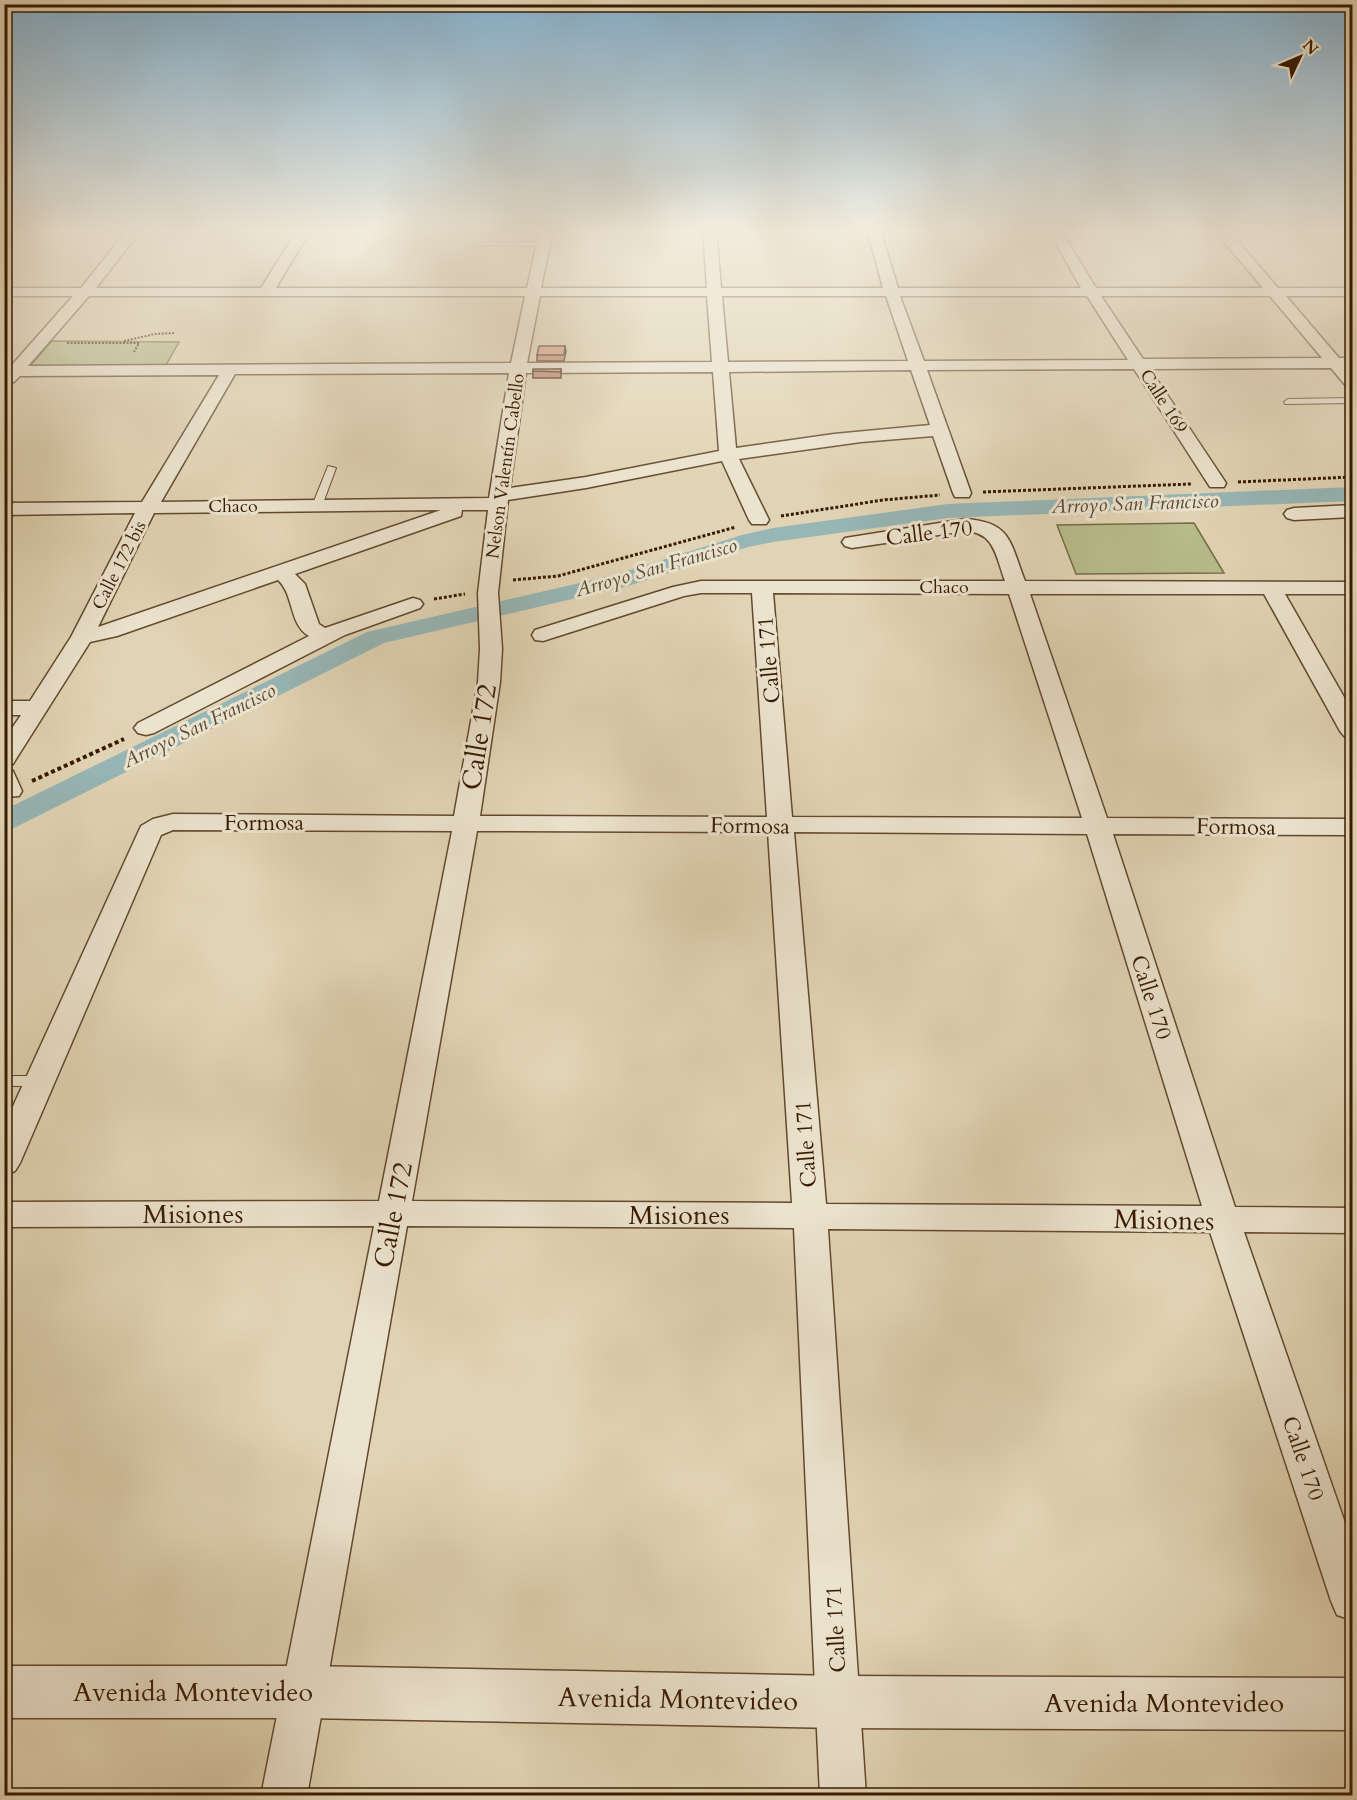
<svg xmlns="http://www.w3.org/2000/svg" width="1357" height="1800" font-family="Cardo,serif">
  <rect width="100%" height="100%" fill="#e1d4b4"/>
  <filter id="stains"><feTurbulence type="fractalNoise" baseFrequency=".00333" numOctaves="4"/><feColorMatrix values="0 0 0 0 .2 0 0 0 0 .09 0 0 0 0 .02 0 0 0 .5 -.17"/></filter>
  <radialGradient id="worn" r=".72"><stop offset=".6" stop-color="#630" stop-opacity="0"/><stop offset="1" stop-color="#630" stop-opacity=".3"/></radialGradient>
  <path fill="#b6bc8a" stroke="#766c45" stroke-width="1.5" d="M52 341 179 342 166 365 30 366Z
    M1194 523 1224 573 1076 574 1057 525Z"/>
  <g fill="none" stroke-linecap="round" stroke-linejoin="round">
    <path fill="#97b6b6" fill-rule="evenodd" d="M1352 487V501L948 518 773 542 748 547 628 586 384 643 14 828 4 831V810L367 632 614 575 742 535 773 528 948 504Z"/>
    <defs>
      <path id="service" d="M482 242H543L546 244 543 246 480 245Z
        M1288 399 1352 398V403L1285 404 1284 402Z
        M328 466 336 468 322 506 314 508 312 506Z
        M4 1076H41L46 1077 49 1081 46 1085 41 1086H4Z"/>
      <path id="minor" d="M4 229H17L4 237Z
        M128 229H142L96 288H261L298 229H311L276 288H527L540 229H553L541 288H707L703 229H716L721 288H883L867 229H880L898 288H1081L1048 229H1060L1096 288H1263L1213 229H1227L1278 288H1352V296H1286L1339 358H1352V368H1348L1352 373V388L1346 386 1331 368 1150 369 1226 483 1224 487H1210L1134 369 927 370 971 493 969 497H955L953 493 933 436 861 442 739 459 769 520 766 524H752L749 520 722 461 586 488 508 500 498 593 502 649 500 682 480 816 767 817 752 593H701L684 596 543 641 535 640 532 635 535 630 673 587 701 581H1005C996 557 995 532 965 531L852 548 845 546 842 542 845 538 965 519C1012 522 1010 543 1025 581L1352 582V594H1285L1352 711V738L1344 736 1340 731 1264 594H1030L1107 818 1352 819V835L1113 834 1235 1207 1352 1208V1233L1244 1232 1352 1543V1620L1337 1615 1331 1601 1210 1232 828 1229 866 1796H820L794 1228 407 1226 307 1796H261L374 1226 4 1227V1202L379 1201 452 831 173 830 161 835 20 1163 15 1171 4 1175V1126L141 826 153 819 173 814 454 816 478 682 480 649 478 593 488 510H462L461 516 295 574 305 584 319 624 325 628 413 598 420 600 423 604 420 608 345 635 154 733 146 735 138 733 134 728 138 723 309 636C289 625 294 594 278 580L117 636 90 642 16 759 13 764 4 766V740L21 715H4V701H30L71 637 135 513 4 515V503L142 502 219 375 20 376 14 382 4 383V366H11L73 296H4V288H81ZM89 296H525L511 363 28 366ZM540 296H707L712 362 527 363ZM722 296H886L908 361 728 362ZM900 296H1087L1128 360 924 361ZM1101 296H1270L1322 358 1143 359ZM911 370 930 425 834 434 736 448 729 372ZM713 372 719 451 586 477 510 488 526 373ZM509 373 489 498 161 502 235 374ZM441 510 98 627 154 513ZM773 593 1009 594 1082 818 792 817ZM477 831 768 832 792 1203 412 1201ZM794 832 1087 834 1202 1206 826 1204Z
        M1352 505V517L1294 520 1287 518 1284 514 1287 510 1294 508Z
        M4 769 13 771 22 791 19 796 4 797Z"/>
      <path id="tertiary" d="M4 1666H304L839 1676 1352 1678V1730L839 1728 304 1718H4Z"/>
    </defs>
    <use href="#service" stroke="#62492d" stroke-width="2"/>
    <use href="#minor" stroke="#62492d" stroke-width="3"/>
    <use href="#tertiary" stroke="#62492d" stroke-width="3"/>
    <path stroke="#371b00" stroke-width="2" stroke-dasharray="2 1.5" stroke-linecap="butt" d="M124 341 155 334 174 333
      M67 343H139L134 352"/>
    <path stroke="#371b00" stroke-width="3" stroke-dasharray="3 2" stroke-linecap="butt" d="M1238 482 1352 477
      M983 492 1191 484
      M781 516 883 500 940 495
      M513 580 558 576 736 527
      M434 599 465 594"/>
    <path stroke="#371b00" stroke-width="4" stroke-dasharray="4 3" stroke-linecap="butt" d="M32 781 124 739"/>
    <use href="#service" fill="#ece3ce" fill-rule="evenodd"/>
    <use href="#minor" fill="#ece3ce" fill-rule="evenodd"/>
    <use href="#tertiary" fill="#ece3ce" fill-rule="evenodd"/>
  </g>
  <path fill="#c0806c" stroke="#371b00" stroke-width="1.5" d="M565 346 566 352 564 361H537V355Z
    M561 369V378H533V371Z"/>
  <path fill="#df957d" stroke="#371b00" stroke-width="1.5" d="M539 346H565L564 355H537Z
    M533 369H561V372L533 371Z"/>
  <linearGradient id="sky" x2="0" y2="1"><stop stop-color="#87b5d4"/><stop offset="0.48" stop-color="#f2ecdd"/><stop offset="1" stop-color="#f2ecdd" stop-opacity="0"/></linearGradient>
  <rect width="1357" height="481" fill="url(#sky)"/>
  <g text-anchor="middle" stroke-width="6" stroke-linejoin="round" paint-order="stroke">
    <g font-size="18" fill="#371b00" stroke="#ece3ce">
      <text transform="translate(1164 401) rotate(57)" y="6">Calle 169</text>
      <text transform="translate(505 466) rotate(-82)" y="6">Nelson Valentín Cabello</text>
      <text x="233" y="512">Chaco</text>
      <text transform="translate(119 565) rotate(-63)" y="6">Calle 172 bis</text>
      <text x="944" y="593">Chaco</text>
    </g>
    <g font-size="20" font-style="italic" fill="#544a37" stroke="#ece3ce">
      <text transform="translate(1135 503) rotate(-2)" y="7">Arroyo San Francisco</text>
      <text transform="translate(656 567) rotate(-16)" y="7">Arroyo San Francisco</text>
      <text transform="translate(199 725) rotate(-26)" y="7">Arroyo San Francisco</text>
    </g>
    <g font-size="22" fill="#371b00" stroke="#ece3ce">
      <text transform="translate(929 532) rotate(-7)" y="8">Calle 170</text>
      <text transform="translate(768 660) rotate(-95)" y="8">Calle 171</text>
      <text x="264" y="830">Formosa</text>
      <text transform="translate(750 825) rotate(1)" y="8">Formosa</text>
      <text transform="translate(1236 826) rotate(1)" y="8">Formosa</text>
      <text transform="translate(1152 997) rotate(72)" y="8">Calle 170</text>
      <text transform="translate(805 1144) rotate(-94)" y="8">Calle 171</text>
      <text transform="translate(1304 1458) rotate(71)" y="8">Calle 170</text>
      <text transform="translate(835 1629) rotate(-93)" y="8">Calle 171</text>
    </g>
    <g font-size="27" fill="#371b00" stroke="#ece3ce">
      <text transform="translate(479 737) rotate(-81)" y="9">Calle 172</text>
      <text x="193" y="1223">Misiones</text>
      <text transform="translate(393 1215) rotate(-79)" y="9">Calle 172</text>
      <text x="679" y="1224">Misiones</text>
      <text transform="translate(1164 1220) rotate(1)" y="9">Misiones</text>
      <text x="193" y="1701">Avenida Montevideo</text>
      <text transform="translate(678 1699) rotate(1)" y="9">Avenida Montevideo</text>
      <text x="1164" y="1712">Avenida Montevideo</text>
    </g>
  </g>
  <rect width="1357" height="1800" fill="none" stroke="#e1d4b4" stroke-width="24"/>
  <rect x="6" y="6" width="1345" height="1788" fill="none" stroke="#371b00" stroke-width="3"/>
  <rect x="12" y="12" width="1333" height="1776" fill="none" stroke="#371b00" stroke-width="1.5"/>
  <g transform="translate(1300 57) rotate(46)" stroke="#ece3ce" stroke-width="4.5" paint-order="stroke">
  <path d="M0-4.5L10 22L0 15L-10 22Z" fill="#371b00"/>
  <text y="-9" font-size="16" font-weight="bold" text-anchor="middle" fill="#371b00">N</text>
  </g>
  <rect width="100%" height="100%" filter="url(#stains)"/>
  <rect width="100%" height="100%" fill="url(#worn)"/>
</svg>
